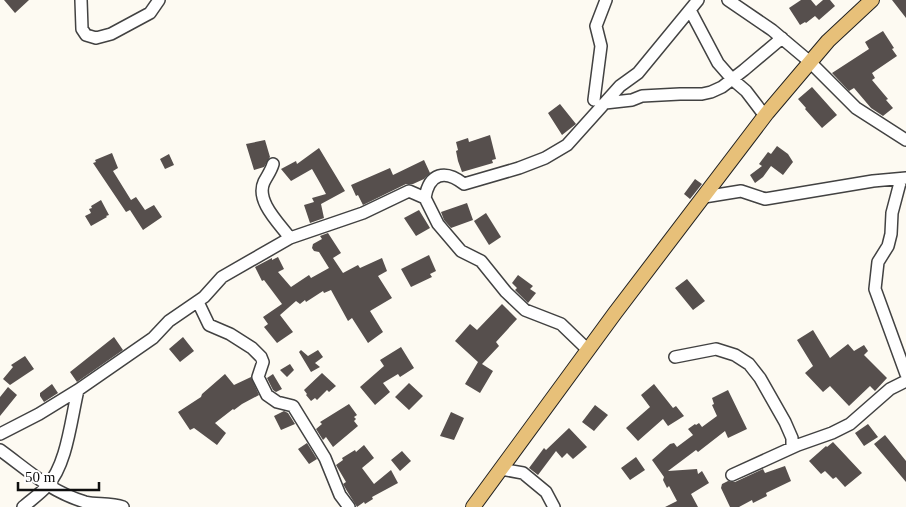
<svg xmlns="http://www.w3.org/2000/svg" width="906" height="507" font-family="Georgia,serif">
  <rect width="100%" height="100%" fill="#fdfaf2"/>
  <path fill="#564f4d" d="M4 0H29L15 13Z
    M801 0H811L816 6 823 0H830L835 6 819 20 815 16 806 23 805 22 800 25 789 8Z
    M892 0H906V18Z
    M883 31 894 48 892 49 897 56 872 73 875 78 872 80 888 99 886 100 893 108 883 116 871 108 854 88 849 91 832 73 869 49 865 42Z
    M812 87 837 115 822 128 805 109 806 108 798 99Z
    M560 104 576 124 562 135 548 113Z
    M490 135 496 159 492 160 493 163 462 172 458 161 456 151 458 150 456 142 468 138 469 142Z
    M265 140 270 157 264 167 254 170 246 144Z
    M777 146 788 154 793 162 783 175 771 166 763 177 755 183 750 175 762 166 759 164 768 152 771 154Z
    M319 148 345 191 321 204 324 218 310 223 304 205 314 202 312 198 326 194 320 183 312 169 291 181 281 169 296 161 297 164Z
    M112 153 118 168 113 171 131 200 136 197 145 210 154 205 162 217 143 230 130 210 126 212 93 163 96 162 95 160Z
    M169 154 174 165 165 169 160 159Z
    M424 160 430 173 424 179 413 184H406L363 205 358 195 356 196 351 185 390 168 393 175Z
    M695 179 702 184 690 199 684 194Z
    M101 200 109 215 106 216 107 217 91 226 85 216 91 213 89 209 92 208 91 206Z
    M467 203 473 220 451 228 444 220 441 212Z
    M419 210 430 228 416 236 404 218Z
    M486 213 501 237 489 245 474 221Z
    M328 233 341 253 333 258 343 273 358 265 360 268 382 258 387 271 378 276 392 298 370 311 383 332 368 343 352 318 348 321 331 290 324 293 323 291 306 302 305 300 300 304 296 301 280 315 293 332 277 343 264 327 268 324 263 317 282 304 264 280 262 281 255 267 272 258V260L278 257 284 269 278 272 291 287 309 275 311 278 329 268 319 252 314 251 312 248 313 244 322 239 320 236Z
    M429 255 436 271 430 274 432 277 411 287 401 269Z
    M518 275 533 286 530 289 536 293 528 303 515 290 517 288 512 283Z
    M687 279 705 301 693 310 675 288Z
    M502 304 517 319 496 342 499 346 482 364 493 371 480 393 465 384 478 362 455 341 470 324 477 330Z
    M813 330 830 358 848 344 854 351 864 345 868 351 864 355 887 378 875 391 870 386 849 406 830 386 823 392 805 373 813 366 797 340Z
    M114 337 123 350 77 382 70 372Z
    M183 337 194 351 180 362 169 349Z
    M401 347 414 368 400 377 398 374 383 383 390 392 375 405 360 387 384 366 380 360Z
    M301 350 308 356 318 350 323 357 315 363 320 367 311 372 299 352Z
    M25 356 34 369 10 385 3 379 13 367 11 365Z
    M290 364 294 370 287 377 280 370Z
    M322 373 336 386 329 392 327 390 317 400 315 398 311 401 306 395 307 394 304 390Z
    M225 374 234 385 251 377 259 395 242 404 234 410 233 409 215 423 226 433 217 445 194 428 190 430 178 412 201 397 202 394Z
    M273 374 282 389 276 392 273 390 267 378Z
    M409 383 423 396 409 410 395 397Z
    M52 384 58 393 44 402 40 396V393Z
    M654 384 673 408 676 406 684 416 668 426 663 419 638 441 626 428 650 407 641 395Z
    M8 387 17 395 0 416V397Z
    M728 390 747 429 728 438 725 431 698 452 696 450 668 471 697 469 698 474 702 471 709 483 691 494 698 507H665L677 501 669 486 667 488 663 480 664 477 652 460 670 444 674 443 677 447 693 435 688 429 695 424 696 425 699 423 702 427 717 416 712 405 714 404 712 398Z
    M349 404 357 415 354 417 356 419 354 421 358 426 333 447 326 437 323 440 316 429 322 424 320 422Z
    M595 405 608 415 594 431 582 422Z
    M284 411 288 413 295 424 281 430 274 416Z
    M451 412 464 418 454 440 440 436Z
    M868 424 878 437 864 446 855 433Z
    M569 428 587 447 573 459 567 453 562 458 556 451 538 475 529 468 544 448 546 450Z
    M885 435 906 461V482L874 444Z
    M833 442 862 473 845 487 836 477 833 479 825 471 821 474 809 461 826 446 827 447Z
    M307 443 317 459 309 464 298 449Z
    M364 445 374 458 362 468 374 484 391 470 398 483 372 497 373 499 365 504 364 502 357 507 347 491 343 484 346 482 336 465 343 460 342 458 355 450 356 452Z
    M402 451 411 461 400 471 391 460Z
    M636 457 645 470 630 480 621 468Z
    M785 466 791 481 766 493 767 496 753 503 752 500 739 507H730L721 488 722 484 728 481 735 482 763 469 765 473Z"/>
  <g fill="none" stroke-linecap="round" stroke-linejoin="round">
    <defs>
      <path id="minor" d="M81 0 82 29 86 35 96 38 111 34 150 13 159 0
        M728 0 772 30 810 62 856 108 906 140
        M690 10 718 63 732 79 746 91 765 116
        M594 100 601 46 596 26 606 0
        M605 103 632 100 642 96 680 94H702L711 92 722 87 744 70 782 38
        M273 164C271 171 267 176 264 182 255 201 280 224 290 238
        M901 179 892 213 891 234 888 246 878 262 875 289 906 374
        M704 197 741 191 765 199 873 181 906 178
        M425 198C429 173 445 169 464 184L519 168 545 158 567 145 620 86 638 73 698 0
        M198 302 209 325 230 334 252 348 261 357 263 362 258 377 267 395 277 402 293 406 325 458 340 495 349 507
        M675 357 716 349 735 355 749 364 760 378 785 422 792 438V447
        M0 434 39 414 78 390
        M0 450C29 471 49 491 85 502 97 505 110 502 123 507
        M501 469 523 473 546 492 554 507
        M732 475 798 445 832 433 850 424 890 389 906 381
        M23 507C31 500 40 494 47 486 67 465 71 419 78 390L153 338 169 321 204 297 222 277 290 238 363 213 409 191 425 198 438 224 461 251 481 261 506 292 525 310 561 324 588 350"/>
      <path id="major" d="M473 507 615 313 767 113 828 41 872 0"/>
    </defs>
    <use href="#minor" stroke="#424242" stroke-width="14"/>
    <use href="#major" stroke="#202020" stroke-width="16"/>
    <use href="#minor" stroke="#fff" stroke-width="11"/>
    <use href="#major" stroke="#e7c079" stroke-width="14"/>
  </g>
  <path d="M18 482v8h81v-8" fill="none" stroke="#0f0f0f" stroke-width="2.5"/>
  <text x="25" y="482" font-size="15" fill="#0f0f0f" stroke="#ffffff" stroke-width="4" paint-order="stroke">50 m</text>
</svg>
